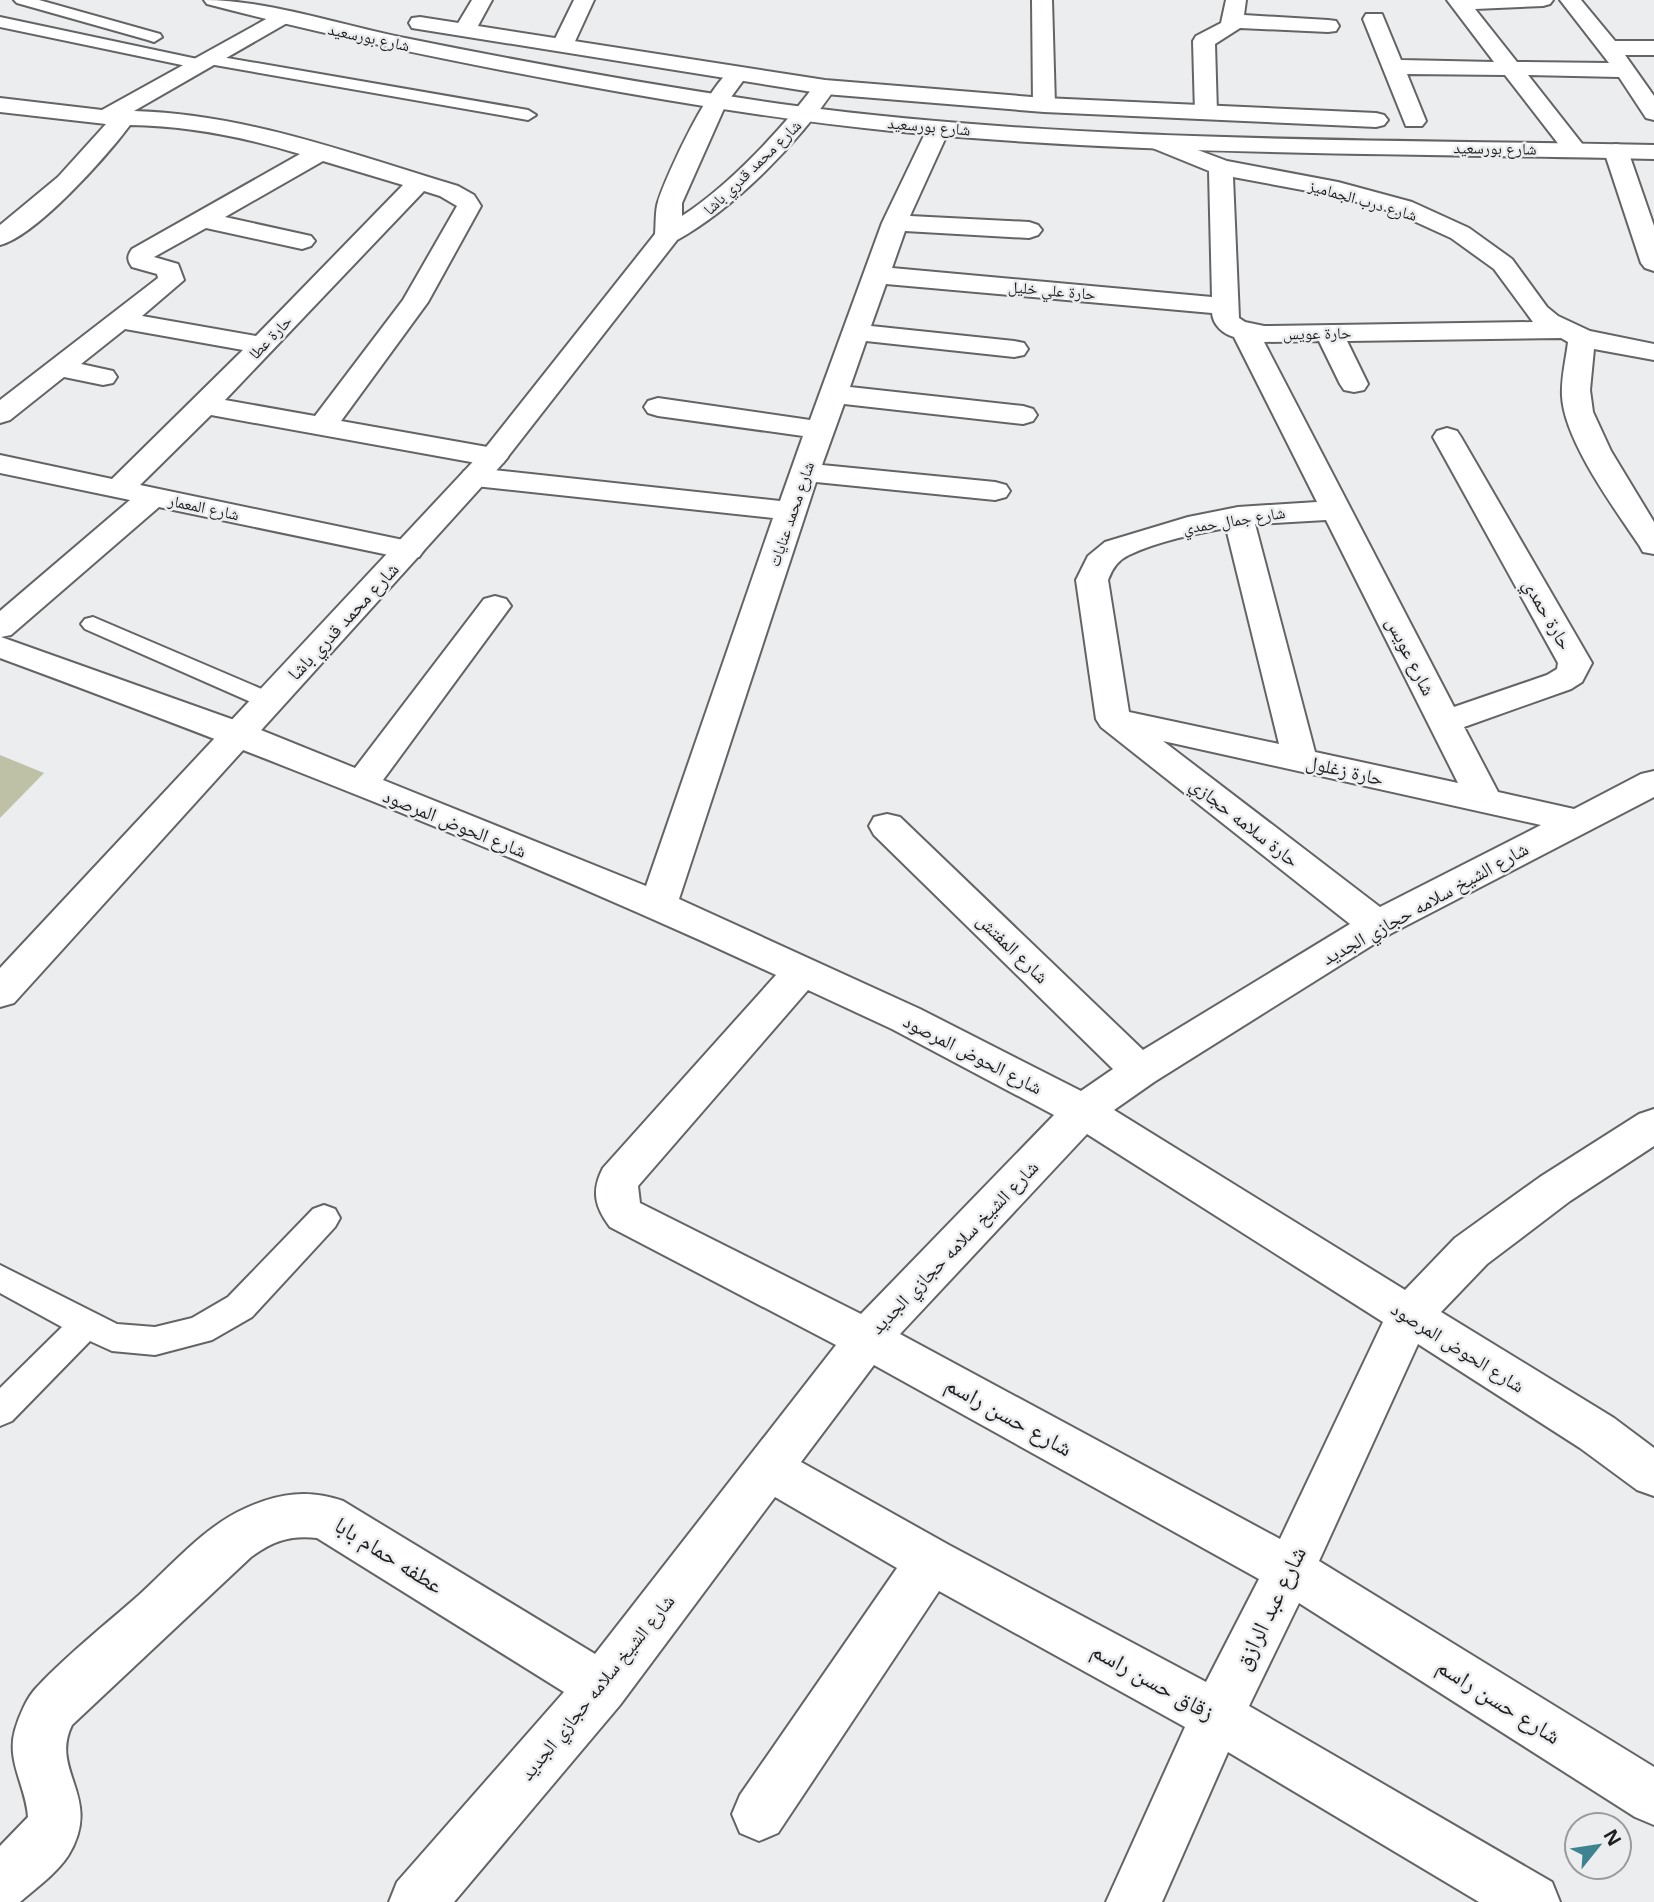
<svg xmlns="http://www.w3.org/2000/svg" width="1654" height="1902" font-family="'Noto Sans','Noto Naskh Arabic',sans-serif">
  <rect width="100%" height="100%" fill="#ecedef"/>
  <path fill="#bec1a5" d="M0 755 44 773 0 818Z"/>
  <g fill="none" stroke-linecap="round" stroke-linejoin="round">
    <defs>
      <path id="lane" d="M14 0H39L160 34 162 37 154 42 148 40 17 3Z
        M0 17 202 60 210 55 528 110 536 115 528 120 209 64 201 69 0 27Z
        M93 617 278 696 281 701 278 706 269 709 260 706 85 629 81 624 85 619Z
        M324 1205 335 1209 340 1218 335 1227 252 1317 212 1340 155 1355 112 1351 90 1341 12 1421 0 1426V1388L62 1327 0 1293V1265L117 1324 155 1327 192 1318 228 1297 313 1209Z"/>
      <path id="street" d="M472 0H492L473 35H457L454 30Z
        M574 0H594L571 50H555L552 45Z
        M1032 0H1052L1055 105 1052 110H1036L1033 105Z
        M1226 0H1246L1244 15 1328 20 1336 21 1339 26 1336 31 1328 32 1240 28 1215 44 1217 113 1214 118H1198L1195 113 1193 41 1196 36 1221 23Z
        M1447 0H1553L1550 4 1543 6 1475 9 1517 62 1609 63 1560 0H1581L1615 41H1654V55H1625L1654 96V120L1646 118 1619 77 1528 75 1587 150 1583 155H1567L1505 75 1407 74 1426 121 1422 126H1406L1363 19 1366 14H1382L1401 60 1494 62Z
        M279 12 287 13 290 18 287 23 134 111C246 114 351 154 458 186L474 195 481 206 428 302 341 421 493 448 503 451 508 457 503 463 493 466 211 415 140 485 408 541 419 543 424 550 419 557 408 559 159 507 11 635 1 637 251 726 355 768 484 599 495 596 506 599 511 606 383 780 646 886 773 518 475 486 464 483 460 477 464 471 475 468 780 501 803 436 658 416 648 413 644 407 648 401 658 398 810 420 882 223 930 123H946L950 128 910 216 1029 222 1038 225 1042 230 1038 235 1029 238 905 231 892 268 1212 297 1209 171 1150 147 1146 142 1150 137 1158 135 1227 161 1338 182 1412 202 1469 228 1512 259 1547 307 1558 316 1590 331 1654 344V360L1594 349 1590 390 1593 412 1611 451 1654 522V554L1643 552 1639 545C1614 508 1564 440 1562 396 1561 378 1566 359 1568 342L1561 338 1347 341 1368 384 1364 390 1354 392 1344 390 1340 384 1319 341 1264 342 1454 707 1547 675 1557 669 1558 663 1433 437 1437 431 1447 428 1457 431 1461 437 1592 663 1582 682 1571 689 1464 727 1498 792 1574 809 1641 774 1654 771V797L1390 934 1154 1082 1114 1110 1405 1290 1455 1238 1540 1177 1639 1114 1654 1109V1146L1570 1201 1487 1264 1441 1312 1614 1418 1654 1448V1496L1637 1490 1580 1448 1418 1344 1319 1561 1654 1767V1825L1635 1817 1299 1603 1249 1706 1552 1882 1560 1902H1479L1228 1752 1162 1902H1106L1185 1727 939 1591 778 1833 759 1841 740 1833 732 1814 740 1795 897 1568 775 1497 620 1705 454 1902H389L397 1882 564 1692 317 1538C290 1535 273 1541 251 1557L72 1725C49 1772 104 1797 68 1856 56 1874 36 1888 20 1902H0V1846L28 1817C26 1786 6 1761 15 1730 19 1716 27 1697 37 1687 68 1654 105 1625 139 1595 172 1565 205 1526 246 1508 279 1493 309 1489 343 1501L595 1654 836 1345 610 1227C595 1207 591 1191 603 1168L776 975C522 857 262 755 0 658V611L130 500 0 473V455L112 479 243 350 125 329 81 364 113 371 117 377 113 383 103 385 64 377 10 420 0 423V400L158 278 157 274 132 267C127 260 127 256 132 249L300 154C244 137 189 126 130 125 107 156 36 236 0 245V225L58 177 106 124 0 112V98L102 110ZM323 161 403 185 256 336 142 316 184 280 178 264 154 257 206 228 302 249 311 246 315 241 311 236 225 217ZM1233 177 1335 196 1394 212 1451 238 1494 269 1533 322 1264 326 1245 322 1239 318ZM424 191 440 196 457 206 403 300 315 416 225 400ZM886 284 1212 313C1213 325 1223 334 1234 337L1317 502 1238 507 1188 517 1105 542 1088 556 1076 580 1096 719 1101 727 1350 924 1143 1050 900 817 887 814 874 817 869 826 874 835 1113 1069 1081 1091 920 1009 679 899 816 482 995 500 1006 497 1010 491 1006 485 995 482 822 465 844 404 1023 424 1033 421 1037 415 1033 409 1023 406 850 387 866 341 1014 357 1024 355 1028 349 1024 343 1014 341 871 326ZM1326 520 1458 783 1315 752 1255 524ZM1226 528 1279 744 1129 712 1108 580C1112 569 1118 560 1129 555 1158 541 1194 534 1226 528ZM1163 741 1541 825 1380 907ZM808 990 892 1029 1054 1115 861 1314 640 1203 638 1186ZM1087 1134 1383 1322 1280 1539 900 1334ZM874 1365 1259 1579 1206 1682 949 1545 801 1462Z
        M1616 144 1624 146 1628 151 1654 226V271L1645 268 1641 263 1604 151 1608 146Z"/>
      <path id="secondary" d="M737 67 745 69 748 74 726 104 682 203V216C729 186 784 127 817 82H833L836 87C799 142 735 208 677 240L503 463 14 1003 0 1007V968L483 451 655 234C656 224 655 211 658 202 666 176 713 73 737 67Z"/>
      <path id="primary" d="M204 0C268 0 340 25 405 38 534 64 665 88 796 106 1080 143 1368 139 1654 145V159C1400 153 1145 156 892 131 782 120 673 102 565 82 445 60 325 35 207 4Z
        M420 17 825 80 1044 98 1376 113 1384 115 1388 120 1384 125 1376 127 1044 112 825 94 412 28 409 23 412 18Z"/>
    </defs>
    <use href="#lane" stroke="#646466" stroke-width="4"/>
    <use href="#street" stroke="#646466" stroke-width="4"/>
    <use href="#secondary" stroke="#646466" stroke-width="4"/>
    <use href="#primary" stroke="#646466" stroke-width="4"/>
    <use href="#lane" fill="#fff" fill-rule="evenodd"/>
    <use href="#street" fill="#fff" fill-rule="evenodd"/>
    <use href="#secondary" fill="#fff" fill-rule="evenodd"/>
    <use href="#primary" fill="#fff" fill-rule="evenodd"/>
  </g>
  <g text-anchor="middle" stroke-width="5" stroke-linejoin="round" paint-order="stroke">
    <g font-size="16" fill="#1f1f20" stroke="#ecedef">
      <text transform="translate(369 37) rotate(12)" y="6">شارع بورسعيد</text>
      <text transform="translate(929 126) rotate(5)" y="6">شارع بورسعيد</text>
      <text transform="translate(1495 148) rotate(1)" y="6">شارع بورسعيد</text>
      <text transform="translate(752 167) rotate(-44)" y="6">شارع محمد قدري باشا</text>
      <text transform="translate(1363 200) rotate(16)" y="6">شارع درب الجماميز</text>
      <text transform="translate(1052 290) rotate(5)" y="6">حارة علي خليل</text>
      <text transform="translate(1317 333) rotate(-1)" y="6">حارة عويس</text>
      <text transform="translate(270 337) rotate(-46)" y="6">حارة عطا</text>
      <text transform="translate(204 507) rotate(12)" y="6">شارع المعمار</text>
      <text transform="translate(791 514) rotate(-71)" y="6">شارع محمد عنايات</text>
      <text transform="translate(1234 520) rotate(-9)" y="6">شارع جمال حمدي</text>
    </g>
    <g font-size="19" fill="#1f1f20" stroke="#ecedef">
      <text transform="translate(1548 614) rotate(60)" y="7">حارة حمدي</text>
      <text transform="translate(343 621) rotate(-47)" y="7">شارع محمد قدري باشا</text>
      <text transform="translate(1411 656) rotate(63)" y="7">شارع عويس</text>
      <text transform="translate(1345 770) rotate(13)" y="7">حارة زغلول</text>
      <text transform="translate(1245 822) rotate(38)" y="7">حارة سلامه حجازي</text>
      <text transform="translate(455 823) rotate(22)" y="7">شارع الحوض المرصود</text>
      <text transform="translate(1425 903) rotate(-29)" y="7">شارع الشيخ سلامه حجازي الجديد</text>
      <text transform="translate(1013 948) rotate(44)" y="7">شارع المفتش</text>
      <text transform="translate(973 1054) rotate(27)" y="7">شارع الحوض المرصود</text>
      <text transform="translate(954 1247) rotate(-46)" y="7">شارع الشيخ سلامه حجازي الجديد</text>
      <text transform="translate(1458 1347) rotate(32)" y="7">شارع الحوض المرصود</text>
      <text transform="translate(597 1687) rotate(-51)" y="7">شارع الشيخ سلامه حجازي الجديد</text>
    </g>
    <g font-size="23" fill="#1f1f20" stroke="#ecedef">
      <text transform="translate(1009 1416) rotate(29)" y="8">شارع حسن راسم</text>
      <text transform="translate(389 1555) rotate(32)" y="8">عطفه حمام بابا</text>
      <text transform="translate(1270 1608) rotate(-64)" y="8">شارع عبد الرازق</text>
      <text transform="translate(1153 1681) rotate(29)" y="8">زقاق حسن راسم</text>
      <text transform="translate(1499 1701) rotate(32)" y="8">شارع حسن راسم</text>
    </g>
  </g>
  <g transform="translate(1598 1846) rotate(60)"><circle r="33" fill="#ecedef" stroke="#9a9b9c" stroke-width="2"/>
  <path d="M0-5L12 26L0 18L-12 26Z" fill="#3e8390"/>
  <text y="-10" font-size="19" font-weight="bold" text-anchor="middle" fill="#1f1f20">N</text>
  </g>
</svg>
